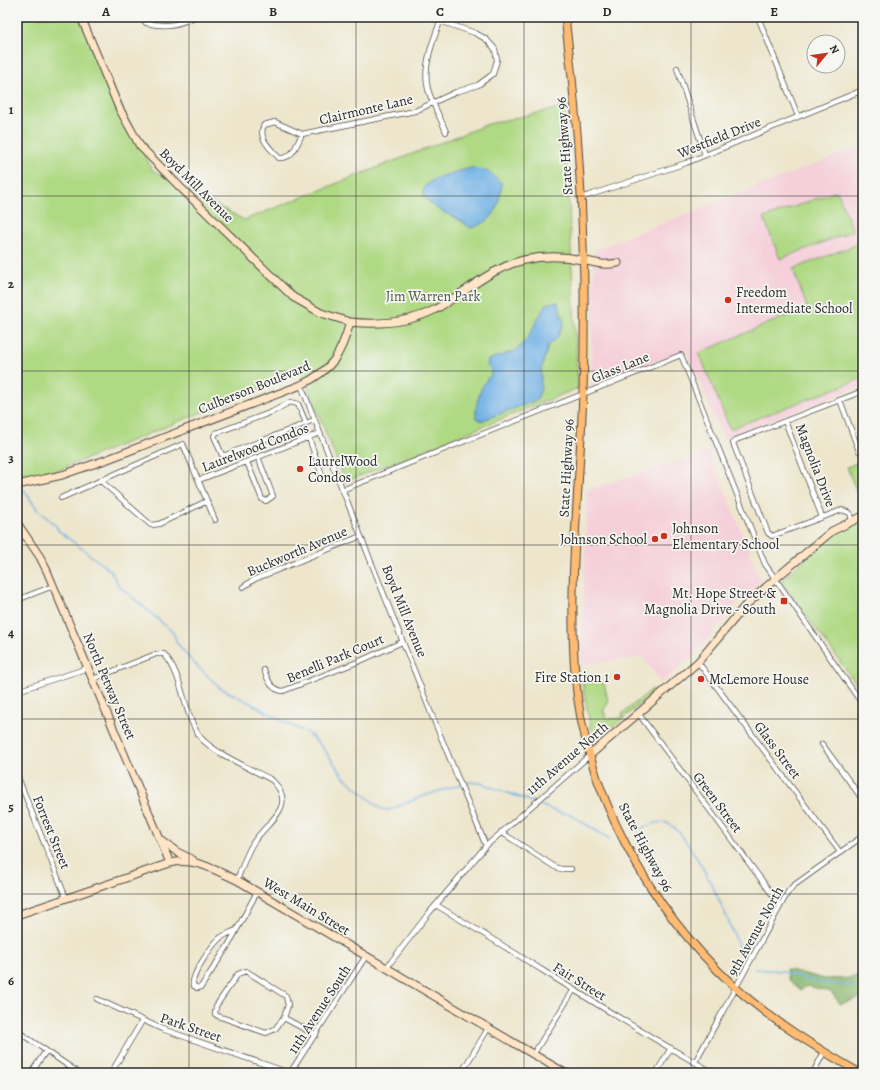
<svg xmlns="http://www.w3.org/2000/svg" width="880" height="1090" font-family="Alegreya,serif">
  <rect width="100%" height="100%" fill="#f6f6f2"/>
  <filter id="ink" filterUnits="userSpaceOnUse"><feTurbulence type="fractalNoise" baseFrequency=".025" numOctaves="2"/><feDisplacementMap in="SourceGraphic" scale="8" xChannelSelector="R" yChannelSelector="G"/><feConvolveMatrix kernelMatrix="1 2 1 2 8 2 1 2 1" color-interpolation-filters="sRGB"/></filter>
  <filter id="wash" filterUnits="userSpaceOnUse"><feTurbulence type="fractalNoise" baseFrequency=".012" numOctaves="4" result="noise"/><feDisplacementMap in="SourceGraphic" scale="16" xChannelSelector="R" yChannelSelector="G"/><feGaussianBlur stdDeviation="0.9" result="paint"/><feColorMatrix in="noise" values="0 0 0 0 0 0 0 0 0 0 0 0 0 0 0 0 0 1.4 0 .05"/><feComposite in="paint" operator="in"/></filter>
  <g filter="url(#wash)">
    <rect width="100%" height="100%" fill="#ede6cc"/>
    <path fill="#f5cfda" d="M859 147 863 158V386L723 439 686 350 591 386 594 250Z
      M710 452 761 581 738 602 697 652 661 683 643 657 581 665 587 490Z"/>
    <path fill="#afd983" stroke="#6d8257" d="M17 17H79L152 170 244 220 488 124 564 107 578 388 345 482 302 372 46 475 17 480Z
      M837 191 853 231 780 259 764 218Z
      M863 242V378L730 429 699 353 807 307 793 269Z
      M859 462 863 471V490L857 493 847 467Z
      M863 518V693L781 581 841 525Z
      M587 680 598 683 604 682 608 702 603 712 605 713 606 719 623 718 622 714 652 689 655 692 598 739 591 728 582 683Z"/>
    <path fill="#8bb971" stroke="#5b724e" d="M786 969 825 979 852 978 863 972V997L840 1004 831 992 808 986 800 990 788 979Z"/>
    <path fill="#71b1e5" stroke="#4e6e88" d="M471 168C485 168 493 173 502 184 498 208 496 222 470 228 461 219 449 216 438 209 397 183 452 173 471 168Z
      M558 302 564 323 557 338 548 346 541 371V388L537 400 481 421 476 418C475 405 480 384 491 375V370L487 365 488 360C496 356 510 354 517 349 533 337 536 316 548 303Z"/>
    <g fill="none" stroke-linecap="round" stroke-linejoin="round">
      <path stroke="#71b1e5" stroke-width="1.5" d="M24 490 37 509 56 526 59 531 111 571 119 586 173 632 177 643 191 660 220 688 241 698 292 726 308 733 323 748 344 777 381 809 389 810 423 796 469 782 480 783 533 802
        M537 804 560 813 569 814 610 839
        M635 831C645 827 657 820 667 823 690 831 736 931 741 956
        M754 969 782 971 804 979 818 982 863 987"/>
    </g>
  </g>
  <g filter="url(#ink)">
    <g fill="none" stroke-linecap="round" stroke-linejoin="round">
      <defs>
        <path id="street" d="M142 17 146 23C165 27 176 26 194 17
          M442 17C434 37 422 67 428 89 432 104 441 118 446 132
          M758 17 798 116
          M677 68 705 155
          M302 134C296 146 293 159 279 158 271 149 257 138 264 125L275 122 302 134 415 111 456 92 478 85 493 74 497 60 495 49 486 39 475 33 440 21
          M581 198 686 163 863 90
          M301 385 431 713 486 846
          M840 400 859 451 863 449
          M785 421 822 517
          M306 423 298 404 290 402 272 412 216 433 214 436 222 455H226C255 443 285 432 314 420
          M309 438 322 475
          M247 462 262 499 266 501 273 496 258 457
          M199 480 320 433
          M101 481 151 525 159 524 207 501
          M342 490 681 355 765 564 863 705
          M61 498 183 444 215 520
          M852 520 850 513 842 510 772 536 768 533 733 443 736 440 863 391
          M17 538 26 535
          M243 587 255 579 361 536
          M17 600 53 586
          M698 662 840 852
          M264 670C268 680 271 690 283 691L360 661 402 642
          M93 679 156 654H164C184 675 183 716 201 738 214 753 253 770 272 780 299 807 267 821 253 843 246 854 242 868 237 880
          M17 691 88 668
          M638 713 780 905
          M822 744 863 800
          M17 775 66 898
          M501 832 555 867 561 869H571
          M436 905C529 960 619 1021 714 1073
          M234 931C230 933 224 935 220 938 212 945 191 975 193 985L197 988 201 987 229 944 257 892
          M387 967 429 913 486 846 590 755
          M97 999 162 1029 290 1073
          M284 1018 288 1005 286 996 246 971 238 974 216 1006 215 1014 218 1016 266 1033 275 1029 284 1018 316 1035
          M17 1031 79 1073
          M534 1053 573 991
          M695 1062 788 892 793 886 863 836
          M31 1073 46 1051
          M111 1073 142 1021
          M290 1073 366 956
          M455 1073 463 1070 489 1027
          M656 1073 671 1048
          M813 1073 824 1052"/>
        <path id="secondary" d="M81 17 119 108 140 146 180 187 293 297 321 313 350 322
          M17 485 62 475 108 459 301 385C332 370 341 355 350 322 379 325 408 323 434 310 464 294 490 268 524 260 543 256 564 256 582 260 597 263 601 266 618 263
          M17 523 40 557 47 571 170 863
          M590 755 698 662 745 606 775 579 832 531 863 516
          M161 840 177 852 193 860
          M17 915 170 863C195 857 214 870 237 880L565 1073"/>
        <path id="primary" d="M565 17C581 141 587 267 583 392 580 486 568 580 575 674 584 792 649 908 735 987 772 1021 817 1048 860 1073"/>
      </defs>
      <use href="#street" stroke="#484743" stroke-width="6"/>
      <use href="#secondary" stroke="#484743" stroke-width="9"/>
      <use href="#primary" stroke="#484743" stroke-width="9"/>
      <use href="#street" stroke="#fff" stroke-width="4.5"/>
      <use href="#secondary" stroke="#ffe4c6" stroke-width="7"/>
      <use href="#primary" stroke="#ffbb71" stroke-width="7"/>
    </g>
  </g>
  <path fill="none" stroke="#2b2b2b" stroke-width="1" stroke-opacity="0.55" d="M189 17V1073M356 17V1073M524 17V1073M691 17V1073M17 196H863M17 371H863M17 545H863M17 719H863M17 894H863"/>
  <g fill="#c8321e" stroke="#f6f6f2" stroke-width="1.5">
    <circle cx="728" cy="300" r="4"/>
    <circle cx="300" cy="469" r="4"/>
    <circle cx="664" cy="536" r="4"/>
    <circle cx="655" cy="539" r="4"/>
    <rect x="780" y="597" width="8" height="8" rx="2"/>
    <circle cx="617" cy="677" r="4"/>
    <circle cx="701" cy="679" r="4"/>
  </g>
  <g text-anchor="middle" stroke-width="3.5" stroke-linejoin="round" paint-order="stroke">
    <g font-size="14" fill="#2b2b2b" stroke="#f6f6f2">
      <text transform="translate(366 109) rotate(-13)" y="5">Clairmonte Lane</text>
      <text transform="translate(719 137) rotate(-22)" y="5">Westfield Drive</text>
      <text transform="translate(564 146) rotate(-94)" y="5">State Highway 96</text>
      <text transform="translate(197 185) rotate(45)" y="5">Boyd Mill Avenue</text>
      <text transform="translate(620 367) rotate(-22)" y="5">Glass Lane</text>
      <text transform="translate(254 387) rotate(-22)" y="5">Culberson Boulevard</text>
      <text transform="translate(255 447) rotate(-21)" y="5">Laurelwood Condos</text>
      <text transform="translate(816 465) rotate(69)" y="5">Magnolia Drive</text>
      <text transform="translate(566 468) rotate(-87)" y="5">State Highway 96</text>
      <text transform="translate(297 551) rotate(-23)" y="5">Buckworth Avenue</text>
      <text transform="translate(405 611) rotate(68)" y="5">Boyd Mill Avenue</text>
      <text transform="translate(335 658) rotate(-23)" y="5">Benelli Park Court</text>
      <text transform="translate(110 686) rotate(67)" y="5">North Petway Street</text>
      <text transform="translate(778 750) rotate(53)" y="5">Glass Street</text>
      <text transform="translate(567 758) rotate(-41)" y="5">11th Avenue North</text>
      <text transform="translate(718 802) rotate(53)" y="5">Green Street</text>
      <text transform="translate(52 832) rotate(68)" y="5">Forrest Street</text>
      <text transform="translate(646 847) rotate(62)" y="5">State Highway 96</text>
      <text transform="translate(307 906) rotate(31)" y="5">West Main Street</text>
      <text transform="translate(755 931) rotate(-61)" y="5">9th Avenue North</text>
      <text transform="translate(580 981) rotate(32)" y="5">Fair Street</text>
      <text transform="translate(319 1009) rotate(-57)" y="5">11th Avenue South</text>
      <text transform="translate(191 1027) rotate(19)" y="5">Park Street</text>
    </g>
    <g font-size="14" fill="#2b2b2b" stroke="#f6f6f2" text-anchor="start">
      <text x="736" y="297">Freedom<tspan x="736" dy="16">Intermediate School</tspan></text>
      <text x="308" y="466">LaurelWood<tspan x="308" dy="16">Condos</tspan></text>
      <text x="672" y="533">Johnson<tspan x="672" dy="16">Elementary School</tspan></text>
      <text x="647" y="544" text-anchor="end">Johnson School</text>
      <text x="776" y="598" text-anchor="end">Mt. Hope Street &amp;<tspan x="776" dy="16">Magnolia Drive - South</tspan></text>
      <text x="609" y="682" text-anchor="end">Fire Station 1</text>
      <text x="709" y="684">McLemore House</text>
    </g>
    <g font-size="14" fill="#4c5641" stroke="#f6f6f2">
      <text x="433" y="301">Jim Warren Park</text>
    </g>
  </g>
  <rect width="880" height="1090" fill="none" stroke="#f6f6f2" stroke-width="44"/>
  <g transform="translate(826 54) rotate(61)"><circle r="19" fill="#f6f6f2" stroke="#a5a5a2"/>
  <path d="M0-3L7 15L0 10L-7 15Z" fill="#c8321e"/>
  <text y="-6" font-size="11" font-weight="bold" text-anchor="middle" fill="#2b2b2b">N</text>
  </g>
  <rect x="22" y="22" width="836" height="1046" fill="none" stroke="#2b2b2b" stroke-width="1.5"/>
  <g font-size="13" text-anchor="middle" font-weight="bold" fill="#2b2b2b">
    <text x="106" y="16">A</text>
    <text x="273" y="16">B</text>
    <text x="440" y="16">C</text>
    <text x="607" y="16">D</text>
    <text x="774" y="16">E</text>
    <text x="11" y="114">1</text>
    <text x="11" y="288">2</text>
    <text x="11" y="462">3</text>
    <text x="11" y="637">4</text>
    <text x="11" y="811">5</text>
    <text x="11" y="985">6</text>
  </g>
</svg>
